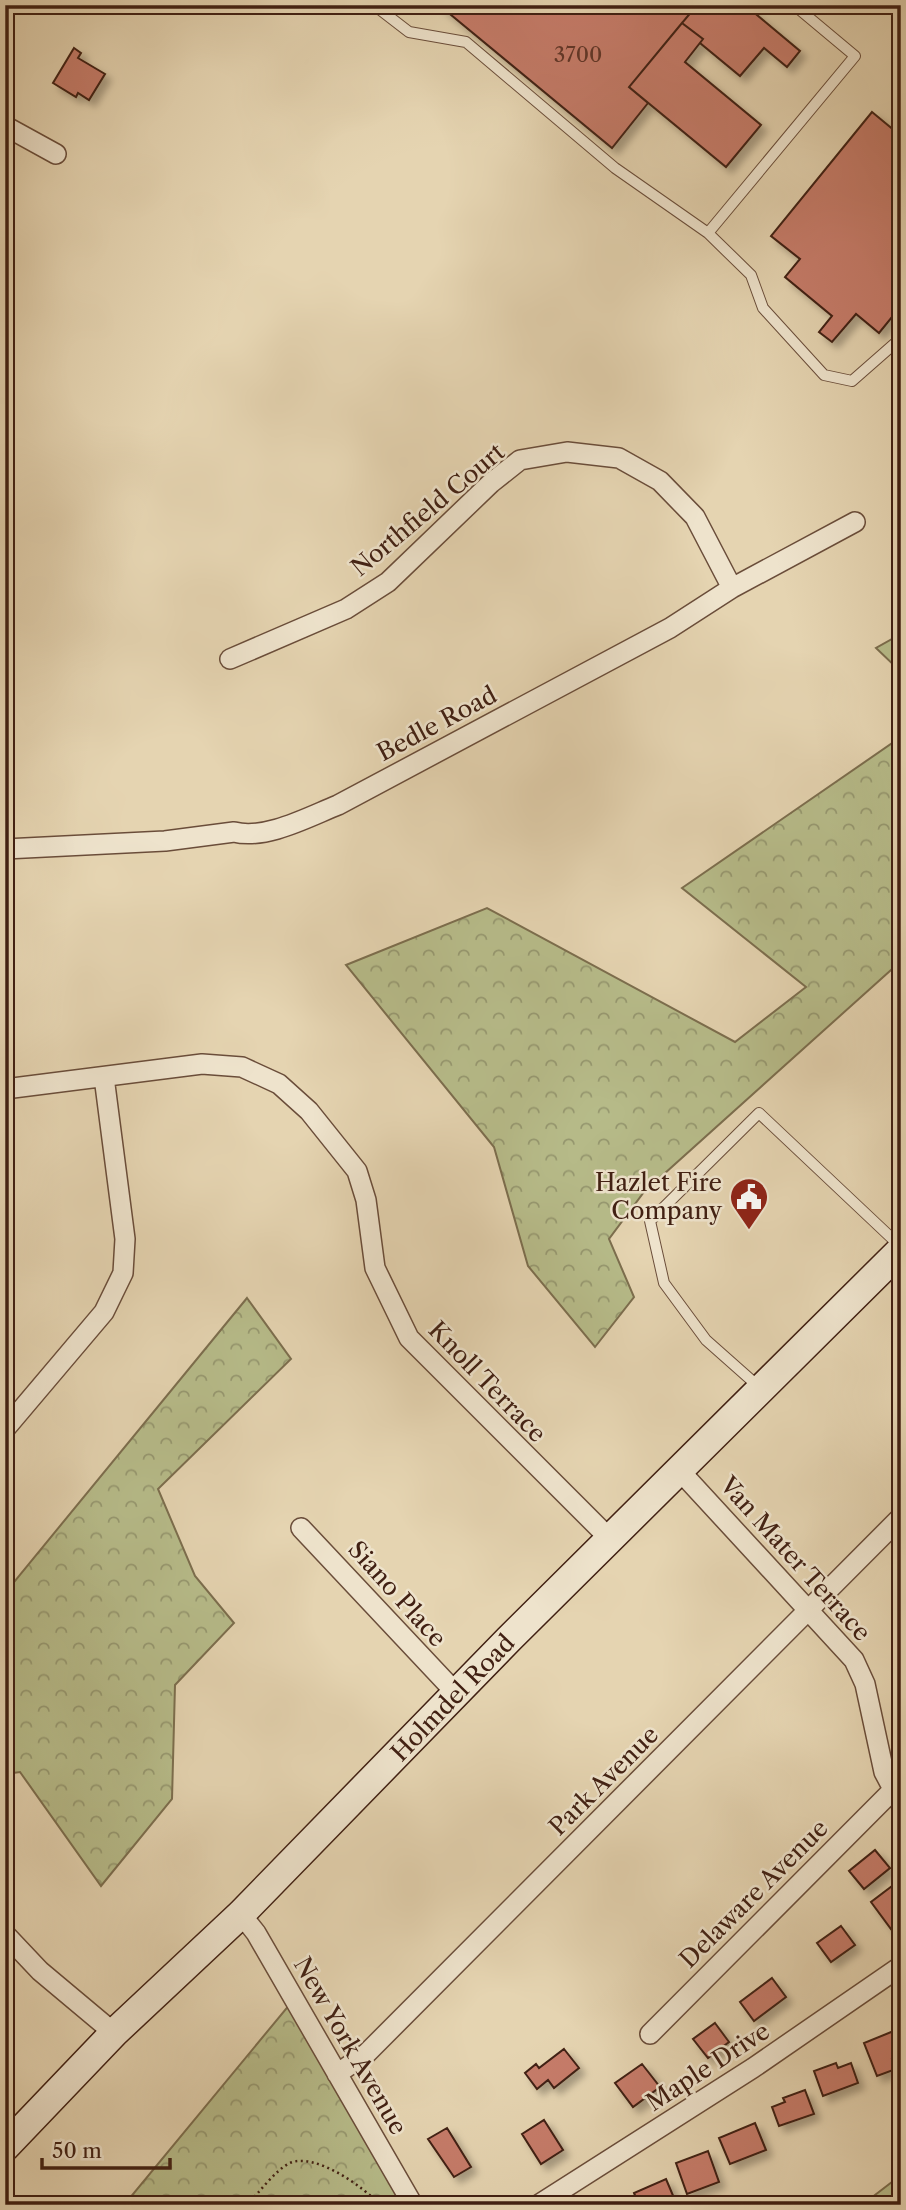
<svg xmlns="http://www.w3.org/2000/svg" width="906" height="2210" font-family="'Libre Caslon Text',serif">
  <defs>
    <pattern id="forest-crowns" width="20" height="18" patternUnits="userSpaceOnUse" patternTransform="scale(1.75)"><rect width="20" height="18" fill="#b7bc8a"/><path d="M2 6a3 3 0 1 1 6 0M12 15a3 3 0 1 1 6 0" fill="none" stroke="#969870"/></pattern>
    <filter id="shadow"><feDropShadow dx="6" dy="6" stdDeviation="3.5" flood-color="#0004"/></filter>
  </defs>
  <rect width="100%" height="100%" fill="#e5d4b1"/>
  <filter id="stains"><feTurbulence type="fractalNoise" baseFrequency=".00286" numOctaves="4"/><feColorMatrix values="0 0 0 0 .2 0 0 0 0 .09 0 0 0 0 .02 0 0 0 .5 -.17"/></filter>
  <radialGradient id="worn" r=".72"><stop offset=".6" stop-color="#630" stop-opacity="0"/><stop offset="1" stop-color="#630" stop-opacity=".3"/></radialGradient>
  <path fill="url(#forest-crowns)" stroke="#7c6e4e" stroke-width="2" d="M901 634V672L876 648Z
    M901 737V961L644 1192 609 1239 634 1297 595 1347 528 1266 494 1147 346 965 487 908 735 1042 806 987 682 888Z
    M247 1298 291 1359 158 1489 195 1576 234 1623 175 1685 172 1799 101 1886 20 1772 5 1774V1593Z
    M295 1998 411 2205H124Z
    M901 2175V2205H862Z"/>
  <path fill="#c67b6a" stroke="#412013" stroke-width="2" filter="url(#shadow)" d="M439 5H697L629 87 648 103 612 148Z
    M697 5H745L800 51 787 67 764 48 740 76 700 43 703 39 682 23Z
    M682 23 703 39 685 62 761 125 726 167 629 87Z
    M74 48 81 53 78 58 105 74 89 100 78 93 76 97 53 83Z
    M872 112 901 136V306L879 333 856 314 832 342 819 332 832 316 785 277 800 259 771 236Z
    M875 1850 890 1868 864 1889 849 1871Z
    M900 1880 901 1922 891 1929 871 1902Z
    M841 1926 855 1945 831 1962 817 1943Z
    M772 1978 786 1997 754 2021 740 2002Z
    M715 2023 729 2042 708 2058 693 2039Z
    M901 2028V2055L892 2059 896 2069 877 2076 864 2043Z
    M564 2049 579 2068 554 2088 548 2080 537 2089 525 2073 536 2064 539 2068Z
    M836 2063 838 2068 851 2063 858 2083 823 2096 814 2071Z
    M642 2064 660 2087 633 2107 615 2083Z
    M805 2090 814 2114 779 2126 772 2107 785 2102 783 2098Z
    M544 2120 563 2150 541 2164 522 2134Z
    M755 2123 766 2150 730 2164 719 2138Z
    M447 2128 471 2167 454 2177 428 2139Z
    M708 2151 719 2182 687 2194 676 2163Z
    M666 2179 677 2205H639L634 2193Z"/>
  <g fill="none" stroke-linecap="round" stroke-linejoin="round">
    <defs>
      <path id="service" d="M374 5 409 32 466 42 615 168 708 233 751 275 763 308 824 375 852 381 901 338
        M708 233 855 56 794 5
        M759 1387 706 1340 664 1283 650 1221 759 1113 900 1246"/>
      <path id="minor" d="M5 126 56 154
        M230 659 346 609 388 582 491 483 520 460 567 452 619 458 660 481 695 517 732 588
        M5 849 165 841 234 832C266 840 308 817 338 805L670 628 732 588 855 522
        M5 1089 202 1064 242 1067 279 1084 309 1111 357 1171 366 1200 375 1268 409 1338 610 1539
        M5 1429 104 1312 123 1273 125 1239 104 1077
        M680 1471 854 1660 865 1684 884 1772 901 1804
        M301 1528 456 1693
        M241 1914 256 1933 413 2205
        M5 1934 40 1971 114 2033
        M650 2034 893 1790
        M337 2074 367 2053 901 1517
        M538 2205 753 2068 901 1966"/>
      <path id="secondary" d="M5 2147 114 2033 241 1914 509 1639 901 1250"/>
    </defs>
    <use href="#service" stroke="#6a4d3a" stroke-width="12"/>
    <use href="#minor" stroke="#6a4d3a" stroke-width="22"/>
    <use href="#secondary" stroke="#412013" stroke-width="31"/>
    <path stroke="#412013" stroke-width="2.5" stroke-dasharray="2 3.5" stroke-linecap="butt" d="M247 2205C259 2193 275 2170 290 2163 315 2152 364 2187 380 2205"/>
    <use href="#service" stroke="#eee3cc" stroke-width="10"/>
    <use href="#minor" stroke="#eee3cc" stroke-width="19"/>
    <use href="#secondary" stroke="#eee3cc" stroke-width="28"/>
  </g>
  <defs>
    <symbol id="civic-pin" viewBox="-11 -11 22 30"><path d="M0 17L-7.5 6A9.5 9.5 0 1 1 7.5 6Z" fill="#8f2418" stroke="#eee3cc"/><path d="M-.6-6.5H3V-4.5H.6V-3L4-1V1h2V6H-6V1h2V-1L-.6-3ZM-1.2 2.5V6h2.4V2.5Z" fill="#fff"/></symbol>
  </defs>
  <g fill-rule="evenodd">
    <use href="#civic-pin" x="727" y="1175" width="44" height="60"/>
  </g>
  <g text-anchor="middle" stroke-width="5" stroke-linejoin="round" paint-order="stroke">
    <g font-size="21" fill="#623729">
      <text x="578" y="62">3700</text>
    </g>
    <g font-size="24" fill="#412013" stroke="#eee3cc">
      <text transform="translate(428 510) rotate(-40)" y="8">Northfield Court</text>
      <text transform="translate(437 724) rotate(-28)" y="8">Bedle Road</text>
      <text transform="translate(487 1382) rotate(46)" y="8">Knoll Terrace</text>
      <text transform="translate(795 1559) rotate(48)" y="8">Van Mater Terrace</text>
      <text transform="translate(397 1594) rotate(48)" y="8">Siano Place</text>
      <text transform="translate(453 1698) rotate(-46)" y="8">Holmdel Road</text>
      <text transform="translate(604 1781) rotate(-45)" y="8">Park Avenue</text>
      <text transform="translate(754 1894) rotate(-45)" y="8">Delaware Avenue</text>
      <text transform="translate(350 2046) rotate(60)" y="8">New York Avenue</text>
      <text transform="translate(708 2067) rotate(-33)" y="8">Maple Drive</text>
    </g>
    <g font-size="24" fill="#412013" stroke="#eee3cc" text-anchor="end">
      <text x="722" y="1191">Hazlet Fire<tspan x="722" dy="28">Company</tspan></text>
    </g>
  </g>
  <rect width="906" height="2210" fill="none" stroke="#e5d4b1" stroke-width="28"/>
  <rect x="7" y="7" width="892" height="2196" fill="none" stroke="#412013" stroke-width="3.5"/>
  <rect x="14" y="14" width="878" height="2182" fill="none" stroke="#412013" stroke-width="2"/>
  <path d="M42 2158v10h128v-10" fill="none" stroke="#412013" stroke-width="3.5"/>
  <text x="52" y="2158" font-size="21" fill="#412013" stroke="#eee3cc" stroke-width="5" paint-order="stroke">50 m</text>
  <rect width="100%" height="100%" filter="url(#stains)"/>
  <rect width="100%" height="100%" fill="url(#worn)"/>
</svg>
